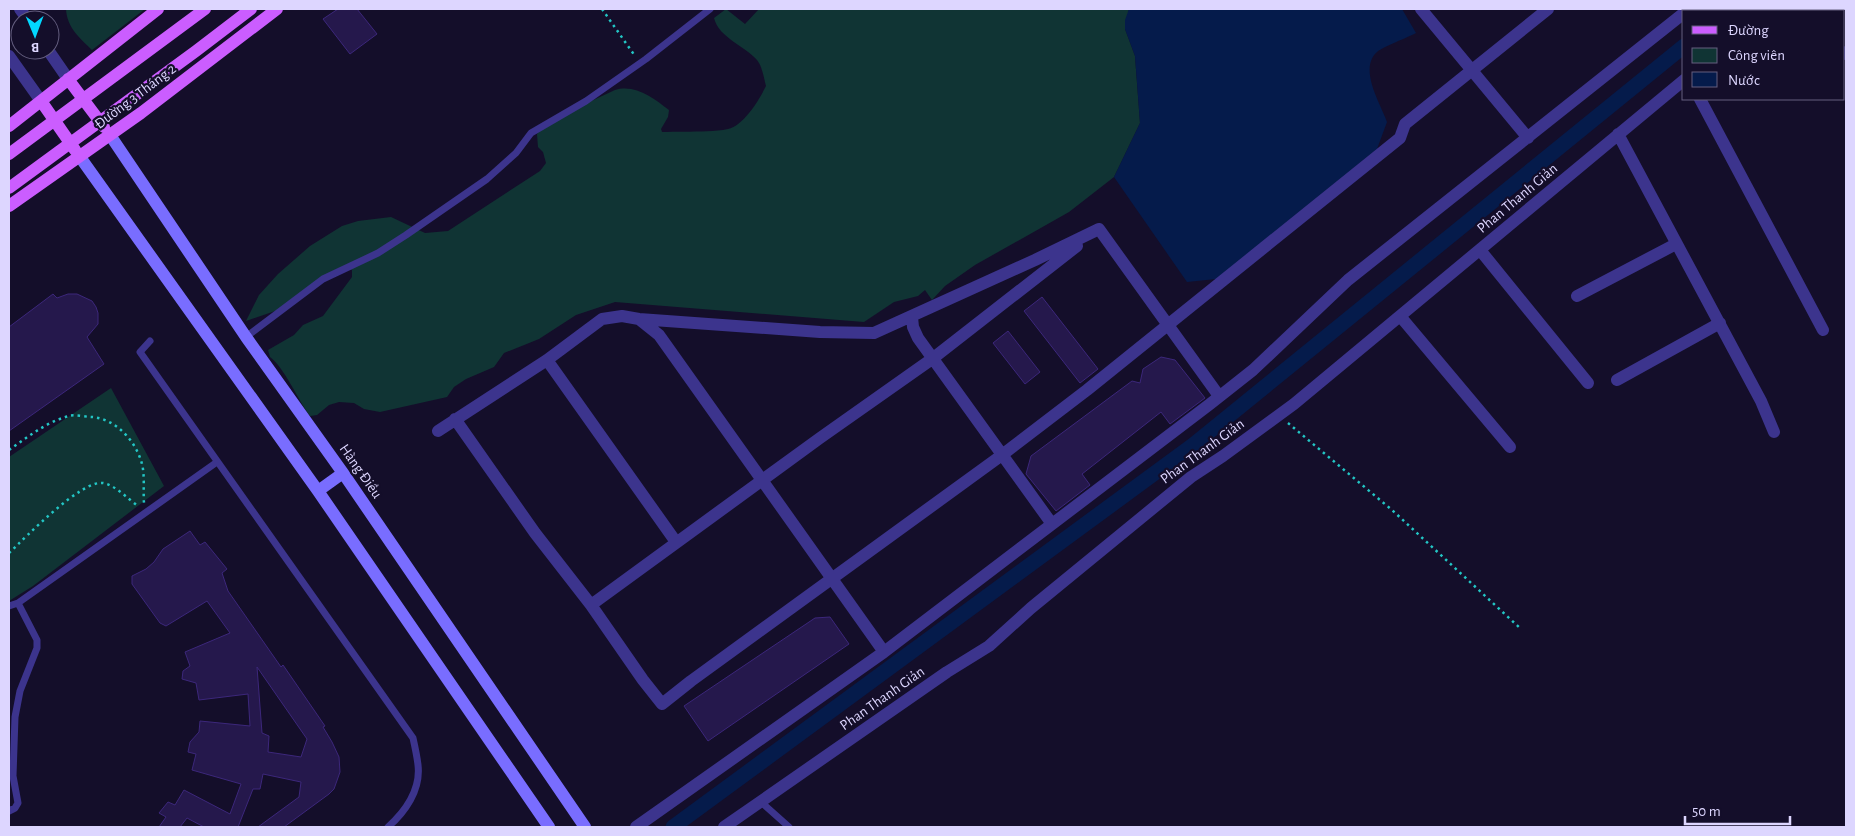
<svg xmlns="http://www.w3.org/2000/svg" width="1855" height="836" font-family="'Alegreya Sans',sans-serif">
  <rect width="100%" height="100%" fill="#140e2a"/>
  <path fill="#103434" d="M66 9H145L92 50C80 38 67 28 66 9Z
    M726 9 745 24 759 9H1129L1125 29 1135 56 1140 123 1114 177 1069 212 975 265 945 286 932 300 925 290 918 296 894 302 864 322 615 302 576 315 539 339 504 353 494 367 466 379 454 387 447 397 380 412 364 409 354 403 339 402 329 405 317 415 310 416C298 400 284 367 270 357L268 350 294 335 303 325 323 316 352 277V270L342 267 281 309 246 321 259 295 278 274 310 246 342 226 358 221 391 217 425 233 448 231 540 171 546 163 543 152 538 147 537 134 548 121 615 90C636 84 653 98 669 110L668 117 661 129 662 132C682 131 709 133 728 129 744 125 759 100 766 86 764 78 762 66 757 60 744 45 719 38 714 18Z
    M111 388 164 486 33 586 9 601V457Z"/>
  <path fill="#051b4b" d="M1129 9H1402L1416 33C1407 38 1384 46 1377 52 1358 69 1381 104 1387 122L1377 149 1216 279 1187 282 1114 177 1140 123 1135 56 1125 29V20Z"/>
  <g fill="none" stroke-linecap="round" stroke-linejoin="round">
    <path stroke="#051b4b" stroke-width="15" d="M1726 11 1729 9
      M673 827 1193 445 1684 46"/>
  </g>
  <path fill="#25184c" stroke="#3c277b" fill-rule="evenodd" d="M338 9H357L377 34 350 54 323 19Z
    M53 294 57 298 68 294H77L92 301 96 307 98 313V324L87 337 104 364 9 431V327Z
    M1042 297 1098 369 1080 383 1024 311Z
    M1008 331 1040 372 1025 384 993 343Z
    M1161 357 1175 360 1205 398 1170 424 1161 412 1082 474 1090 485 1056 511 1026 474 1031 456 1132 381 1140 383 1143 369Z
    M190 531 200 545 205 542 227 569 222 573 228 591 281 667 283 665 325 726 323 727 332 742 339 757 340 772 334 789 329 794 284 827H258L299 797 301 782 263 774 260 789H253L238 827H204L187 818 180 827H159L166 817 159 813 168 802 175 805 184 790 230 814 241 784 192 770 196 754 188 752 190 742 199 732 200 721 250 726 248 694 199 700 196 683 182 679 183 671 190 666 185 652 230 633 207 601 166 626 160 623 132 584V576L146 569 154 562 163 549ZM257 667 307 739 301 757 268 752 269 736 262 733Z
    M830 617 849 644 708 741 684 706 815 618Z"/>
  <g fill="none" stroke-linecap="round" stroke-linejoin="round">
    <path stroke="#23c6c5" stroke-width="2.5" stroke-dasharray="2.5 4" stroke-linecap="butt" d="M602 9 635 56
      M1288 423 1392 510 1521 629
      M9 450C28 437 46 422 69 416 75 414 85 417 92 417 116 419 136 441 142 464 145 476 143 490 144 503
      M9 553C26 537 81 480 103 483 115 485 128 499 138 506"/>
    <path stroke="#3c348d" stroke-width="7" d="M246 337 323 279 378 253 406 235 487 179 516 153 531 133 586 101 646 59 710 9
      M150 341 140 352 413 738C415 747 417 756 418 765 421 790 405 812 388 827
      M9 606 18 603 217 462
      M761 802 789 827
      M9 811 15 808 18 803 13 776 15 717 20 691 37 648V640L18 603"/>
    <path stroke="#3c348d" stroke-width="12" d="M20 9 28 20
      M1421 9 1528 138
      M1776 11 1778 9
      M48 50 68 79
      M1844 54 1846 52
      M9 56 41 101
      M1700 99 1823 330
      M1618 134 1761 401 1774 432
      M1099 229 1219 396
      M1480 250 1588 383
      M1577 296 1676 244
      M1400 316 1510 447
      M912 317 913 327 918 338 1052 524
      M639 319 659 335 884 652
      M547 360 676 542
      M1617 380 1720 323
      M455 419 535 533 591 605 643 680 662 704 691 681 1002 455 1087 390 1400 138 1405 124 1548 9
      M438 431 547 360 602 319 622 316 639 319 820 332 874 333 1035 260 1099 229
      M591 605 820 438 932 359 1077 246
      M636 827 884 652 1210 404 1253 370 1348 280 1684 13
      M724 827 947 672 989 646 1031 608 1191 477 1223 456 1294 404 1684 80"/>
    <path stroke="#796dff" stroke-width="12" d="M110 135 246 337 343 473 585 827
      M80 157 318 491 549 827
      M318 491 343 473"/>
    <path stroke="#cb5dff" stroke-width="12" d="M68 79 104 127
      M41 101 75 150
      M9 126 158 9
      M9 154 205 9
      M9 188 196 51 251 9
      M9 206 141 113 277 9"/>
  </g>
  <g text-anchor="middle" stroke-width="4.5" stroke-linejoin="round" paint-order="stroke">
    <g font-size="15" fill="#ddd6ff" stroke="#140e2a">
      <text transform="translate(135 96) rotate(-37)" y="5">Đường 3 Tháng 2</text>
      <text transform="translate(1517 198) rotate(-40)" y="5">Phan Thanh Giản</text>
      <text transform="translate(1202 451) rotate(-36)" y="5">Phan Thanh Giản</text>
      <text transform="translate(361 471) rotate(55)" y="5">Hàng Điều</text>
      <text transform="translate(882 698) rotate(-35)" y="5">Phan Thanh Giản</text>
    </g>
  </g>
  <rect width="1855" height="836" fill="none" stroke="#ddd6ff" stroke-width="20"/>
  <rect x="1682" y="10" width="162" height="90" fill="#140e2a" stroke="#645e7f"/>
  <rect x="1692" y="26" width="25" height="8" fill="#cb5dff" stroke="#645e7f"/>
  <text x="1728" y="35" font-size="15" fill="#ddd6ff">Đường</text>
  <rect x="1692" y="48" width="25" height="15" fill="#103434" stroke="#645e7f"/>
  <text x="1728" y="60" font-size="15" fill="#ddd6ff">Công viên</text>
  <rect x="1692" y="72" width="25" height="15" fill="#051b4b" stroke="#645e7f"/>
  <text x="1728" y="85" font-size="15" fill="#ddd6ff">Nước</text>
  <g transform="translate(35 35) rotate(179)"><circle r="24" fill="#140e2a" stroke="#645e7f"/>
  <path d="M0-4L9 19L0 12L-9 19Z" fill="#02d8ff"/>
  <text y="-8" font-size="14" font-weight="bold" text-anchor="middle" fill="#ddd6ff">B</text>
  </g>
  <path d="M1685 816v8h105v-8" fill="none" stroke="#ddd6ff" stroke-width="2.5"/>
  <text x="1692" y="816" font-size="15" fill="#ddd6ff" stroke="#140e2a" stroke-width="4" paint-order="stroke">50 m</text>
</svg>
